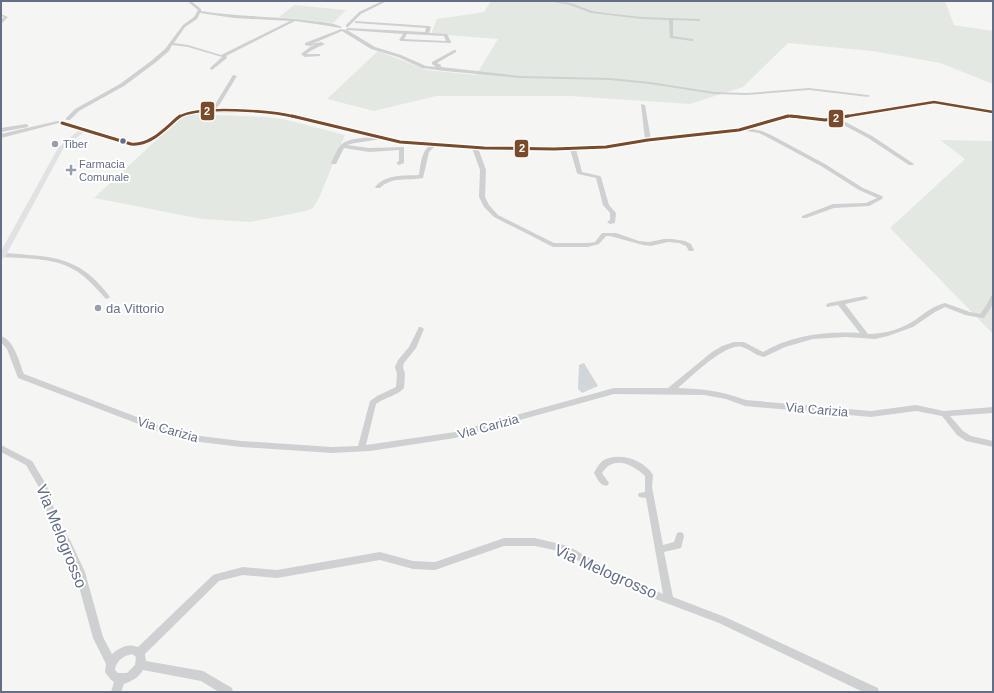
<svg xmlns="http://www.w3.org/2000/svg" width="994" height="693" font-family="Helvetica,sans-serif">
  <rect width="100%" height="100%" fill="#f5f6f4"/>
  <path fill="#e3e9e2" d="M491 1H945L954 25 993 31V84L940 63 872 51 788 43 743 87 690 104 569 96H436L374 111 327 99 378 51 427 70 476 75 498 39 431 34 437 19 484 12Z
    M294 5 346 10 333 23 279 17Z
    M191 114 266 117 283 119 345 135 319 198 313 208 306 211 250 222 202 219 94 198 180 118Z
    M940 140 993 141V334L890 228 965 159Z"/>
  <path fill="#d1d6da" d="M584 363 598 386 582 393 578 389 579 365Z"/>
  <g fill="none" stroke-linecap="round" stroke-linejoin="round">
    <path fill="#cfd0d1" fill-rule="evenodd" d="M187 1H191L201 9V11C238 17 275 16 312 21 322 22 334 23 342 27L340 28 323 25 295 21 226 56 227 57V58L212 70 210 69V68L222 57 188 47 172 45 169 51 155 63 124 86 79 111 70 120H66V118L75 109 120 84 151 61 165 49 183 25 194 17 198 10ZM200 13 234 18 290 21 221 55 188 45 174 43 185 27 197 19Z
      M382 1H387L361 14 348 27H346V25L359 12Z
      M549 1 571 3 592 11 605 13 642 17 699 19 701 20 699 21 673 20V36L693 39 694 40 692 41 670 38 669 20 642 19 591 13 570 5Z
      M1 14 8 17 1 24V20L4 17 1 16Z
      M355 21 429 26 431 27 429 33 447 34 451 42V43L401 41 399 40 403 34 347 30 375 47 401 55 426 66 436 67 432 64V62L454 50H456V52L437 63 441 65V67L520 76 610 78 650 82 714 92 747 93 809 88 868 95 870 96 868 97 809 90 747 95 714 94 650 84 610 80 520 78 445 71 422 68 398 57 371 49 342 31 312 44 321 42 325 44 314 49 306 54H320V56L305 57 301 54 310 47 315 45 309 46 305 45V43L341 29 346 30 347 28H348L425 32 426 28 356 23H355ZM407 34 444 36 446 41 404 39Z
      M233 75 237 76 220 104 213 112H209V111L216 103Z
      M641 104 645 105 651 140 648 142 645 140Z
      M832 117H836L872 136 914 164 913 165H909L868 138 832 119Z
      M57 121H59V123L1 138V134Z
      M26 124 28 125V127L1 132V128Z
      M743 127 762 131 771 135 825 164 863 188 882 196 883 197 882 199 869 206 834 208 806 218H802V216L833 204 866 203 877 198 859 190 821 166 767 137 759 133 741 130 740 129Z
      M380 136 383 138 382 139 355 143 347 145 369 148 404 147V163L399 165 396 163 399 161V150L369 152 344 148 336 164H332L331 163C334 157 336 151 340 146 349 136 368 139 380 136Z
      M433 143 436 145 429 152 423 178C408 181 392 176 380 188H376L375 187C386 174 403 176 419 175 421 163 421 150 433 143Z
      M475 146 478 148 486 170 485 197 489 205 498 215 554 243H588L595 242 602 233H616L639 241 649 242 664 239H672L685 241 691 244 694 250 693 251H689L686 246 679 243 668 242 651 246 643 245 610 236H606L599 244 588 247H553L494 217 484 207 479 197 480 170 472 148Z
      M573 147 576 149 582 172 600 176 601 177 609 205 616 213 615 223 610 224 607 222 610 220V213L603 205 596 178 578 174 577 173 570 149Z
      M1 253C10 253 20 254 29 255 66 257 88 267 110 297L107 299 105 298C97 289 88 279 78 272 56 257 27 259 2 257H1Z
      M993 295V304L984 318H982L965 315 945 307 935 312 913 327 888 336 875 339 846 337 813 339 785 347 764 357C754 355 750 349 742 347 726 342 690 378 678 388 703 389 722 391 746 400L871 411 916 405 944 411 993 407V413L950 416 963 431 971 436 993 441V447L966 441 957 435 942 416 916 411 871 417 745 406 726 399 704 395 614 394 455 438 370 451 332 453 241 447 192 441 162 433 18 378 7 349 1 342V336C15 341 19 362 24 374L166 428 192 435 241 441 332 447 358 446 370 401 377 396 396 387 397 374 395 367 398 360 409 347 419 327H421L424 329 416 348 404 363 403 367 405 374 404 388C397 396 385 397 376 404L366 445 455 432 614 388H668L712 352 722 346 734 342H744L763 352C792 335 827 331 860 333L838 305 827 307 826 305 829 303 865 296 867 297 868 298 867 299 845 304 868 334C885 334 901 329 915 320 925 313 933 306 945 303L970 312 980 314 986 306 991 296Z
      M1 445 32 461 47 486 58 521 70 540 85 572 103 637 112 654C120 647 128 643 138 647L213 575 216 574 243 567 277 570 380 552 413 561 435 562 504 538H535L568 546 618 574 663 594 646 498 639 497 638 495 639 493 645 492V476C632 464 614 455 602 473L609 483 608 485C601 488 597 478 594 473 596 469 599 463 604 460 620 452 644 460 653 475L652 487 663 545 674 542 677 533 680 532 683 533 684 536 681 548 664 552 673 597 725 617 878 688 879 692H863L719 623 650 597 612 580 563 552 535 546H504L435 570 413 569 380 560 277 578 243 575 219 581 145 654 146 661 203 671 232 688 233 692H219L201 681 143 670C138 678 132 681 124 684L121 692H111L114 682 111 680 105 672 106 664 93 638 75 572 64 545 50 522 40 489 26 465 1 452ZM132 654 136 657 135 665 127 673H118L115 670C116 661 123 656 132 654Z"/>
    <path fill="#e1e2e3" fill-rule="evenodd" d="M934 100 993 110V114L934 104 825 122 789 118 739 132 648 142 606 149 554 151 484 150 400 144 278 115 255 113H201L190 115 182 117 151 143 140 147 129 145 84 132 63 149 5 257 1 259V251L58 148 79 130 60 124V122L62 121 132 142 140 143 147 141 178 115 201 109H255L278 111 400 140 484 146 554 147 606 145 648 138 739 128 789 114 825 118Z"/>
    <defs>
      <path id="bus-1-far1" d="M179 117C199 105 272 111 296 117
        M785 117 789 116 800 117
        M842 117 934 102 993 112"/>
      <path id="bus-1" d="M292 116 400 142 484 148 554 149 606 147 648 140 739 130 788 116
        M791 116 825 120 848 116
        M62 123 131 144C151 146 165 128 180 116"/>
    </defs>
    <use href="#bus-1-far1" stroke="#fff" stroke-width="4.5"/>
    <use href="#bus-1" stroke="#fff" stroke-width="5.5"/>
    <use href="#bus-1-far1" stroke="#7a4b2a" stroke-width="2.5"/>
    <use href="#bus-1" stroke="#7a4b2a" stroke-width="3"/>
  </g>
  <circle fill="#646f85" stroke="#fff" stroke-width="1.5" cx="123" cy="141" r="3.5"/>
  <g fill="#979eac" stroke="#fff" stroke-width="1.5">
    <circle cx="55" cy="144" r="4"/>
    <path d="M69 164h4v4h4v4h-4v4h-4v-4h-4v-4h4z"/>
    <circle cx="98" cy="308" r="4"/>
  </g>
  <g text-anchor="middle" stroke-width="4" stroke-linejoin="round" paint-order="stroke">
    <g font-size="11" fill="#646f85" stroke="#fff" text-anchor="start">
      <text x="63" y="148">Tiber</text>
      <text x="79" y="168">Farmacia<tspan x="79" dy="13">Comunale</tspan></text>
    </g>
    <g font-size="13" fill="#646f85" stroke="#fff" text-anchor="start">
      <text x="106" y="313">da Vittorio</text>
    </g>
    <g font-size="13" fill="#646f85" stroke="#fff">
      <text transform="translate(817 409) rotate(5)" y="5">Via Carizia</text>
      <text transform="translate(488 426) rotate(-15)" y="5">Via Carizia</text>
      <text transform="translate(168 429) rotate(16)" y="5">Via Carizia</text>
    </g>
    <g font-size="16" fill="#646f85" stroke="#fff">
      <text transform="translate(62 536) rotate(68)" y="6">Via Melogrosso</text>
      <text transform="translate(606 571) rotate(24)" y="6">Via Melogrosso</text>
    </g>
  </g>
  <g stroke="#fff" stroke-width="1.5">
    <rect x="200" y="101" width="15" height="20" rx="4" fill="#7a4b2a"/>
    <rect x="828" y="109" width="16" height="19" rx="4" fill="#7a4b2a"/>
    <rect x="514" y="139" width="15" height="19" rx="4" fill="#7a4b2a"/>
  </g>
  <g font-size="11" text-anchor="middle" font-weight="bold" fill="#fff">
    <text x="207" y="115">2</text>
    <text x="836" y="122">2</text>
    <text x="522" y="152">2</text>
  </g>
  <rect width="994" height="693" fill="none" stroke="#646f85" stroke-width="4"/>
</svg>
